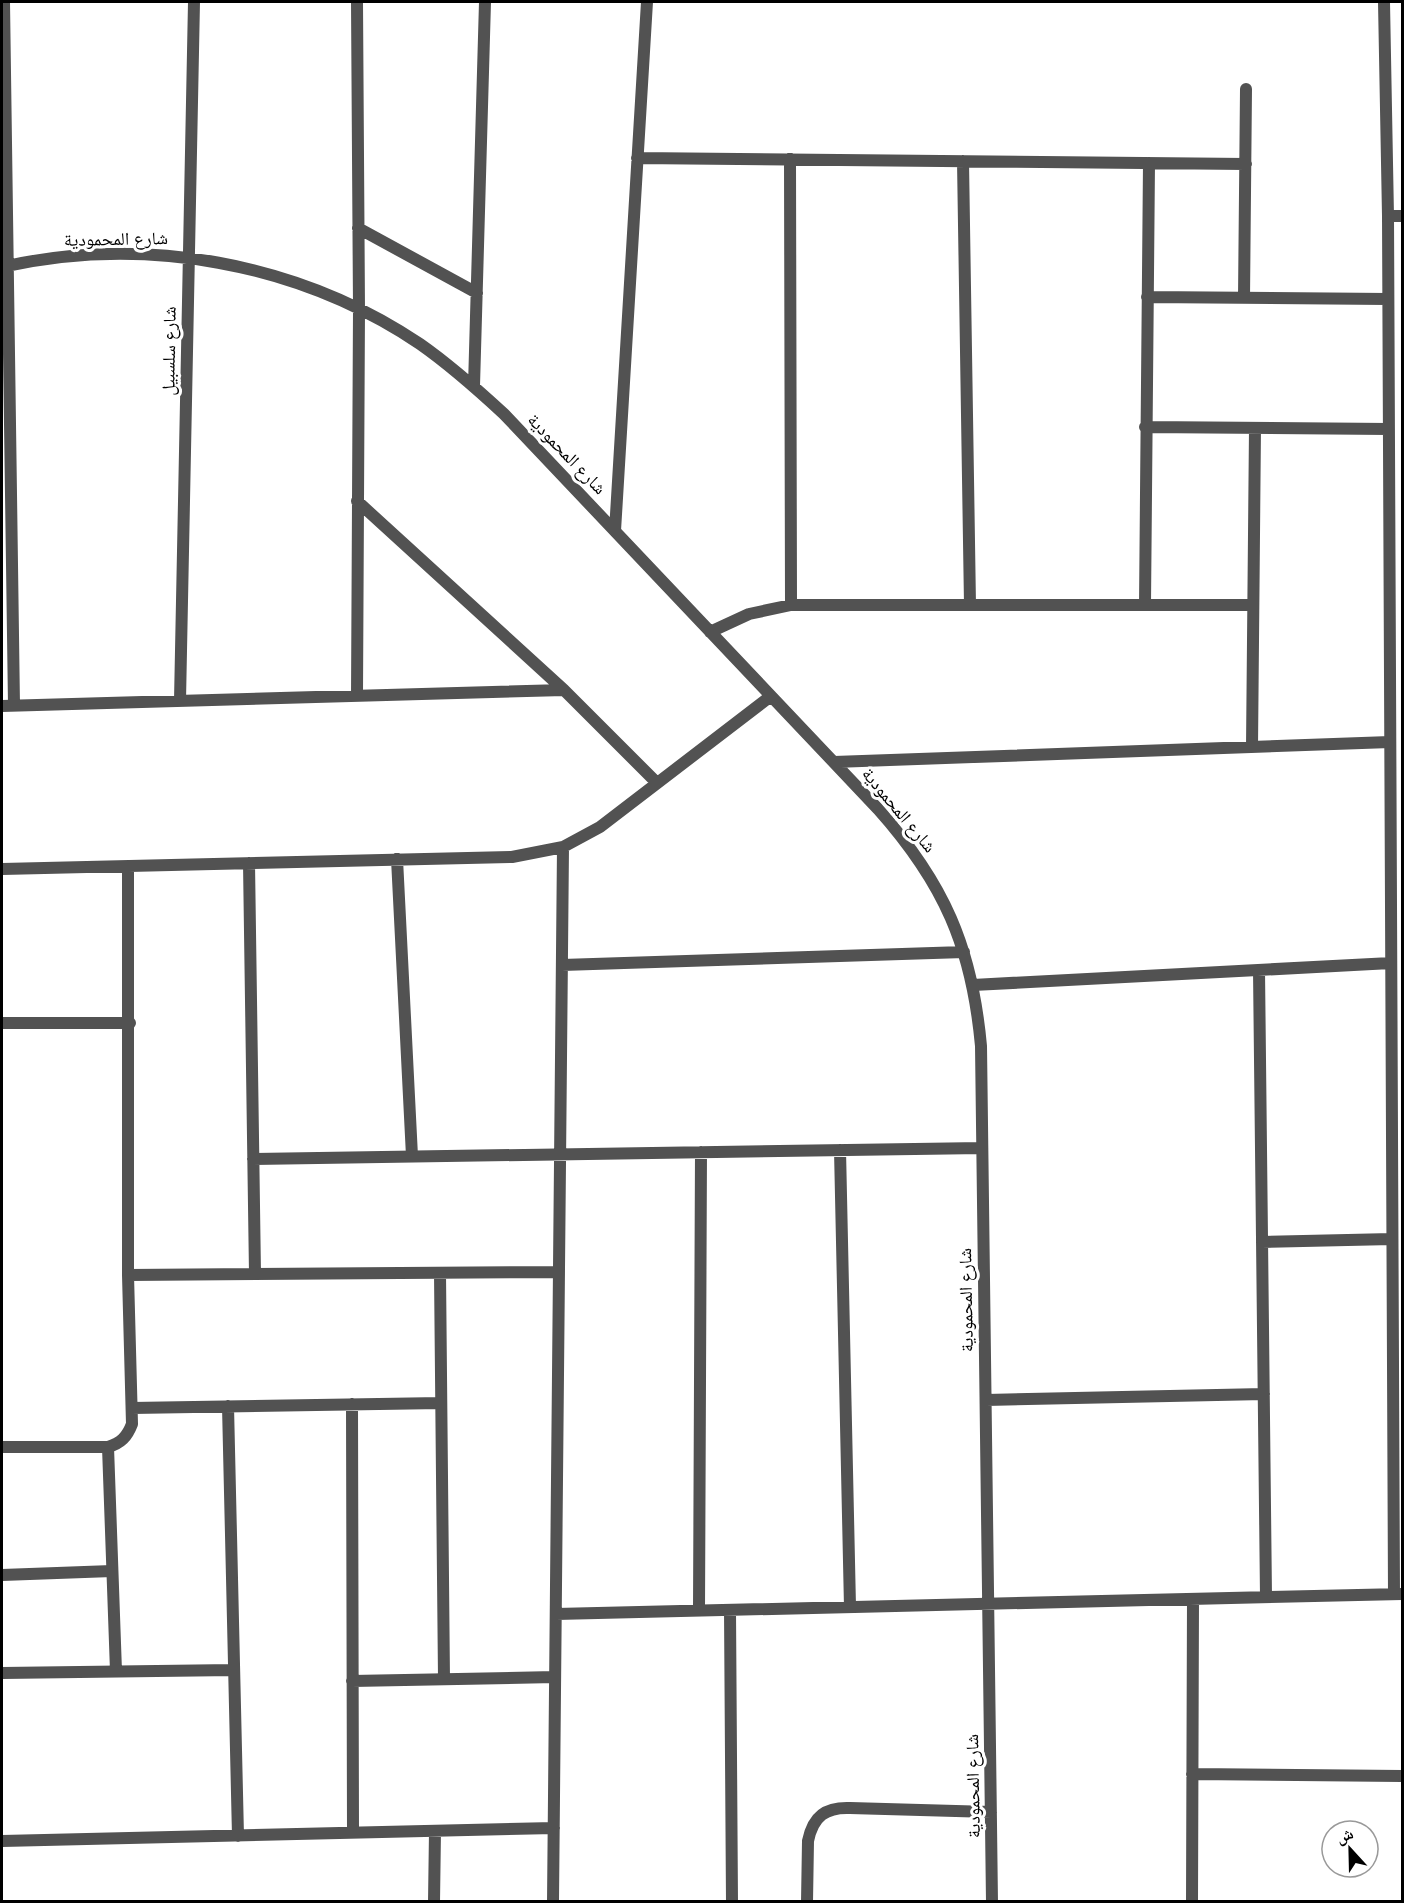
<svg xmlns="http://www.w3.org/2000/svg" width="1404" height="1903" font-family="Mulish,'Noto Naskh Arabic',sans-serif">
  <rect width="100%" height="100%" fill="#fff"/>
  <g fill="none" stroke-linecap="round" stroke-linejoin="round">
    <path stroke="#525252" stroke-width="12" d="M4 2 14 705
      M357 2 359 309 357 696
      M1384 2 1388 216 1394 1594
      M637 158 1246 164
      M790 159 791 605
      M963 161 970 605
      M1388 216H1402
      M358 228 477 293
      M2 267C144 235 298 262 420 344 450 365 477 389 504 414L878 809C944 883 972 947 981 1046L992 1902
      M1147 297 1388 299
      M1244 298 1246 89
      M474 386 485 2
      M1145 427 1389 429
      M357 501 564 690 657 783
      M615 531 647 2
      M1145 605 1149 163
      M710 632 749 614 791 605H1253
      M180 701 194 2
      M2 706 564 690
      M1252 747 1255 428
      M834 762 1390 742
      M397 859 412 1156
      M249 863 255 1274
      M2 869 512 857 563 847 600 827 771 696
      M562 965 964 952
      M1259 970 1266 1597
      M973 985 1391 963
      M2 1023H130
      M840 1150 850 1607
      M253 1159 982 1148
      M1262 1242 1392 1239
      M440 1273 444 1679
      M128 1275 559 1272
      M986 1400 1264 1394
      M352 1404 353 1833
      M228 1406 238 1836
      M132 1408 441 1403
      M2 1447H108C121 1443 127 1437 132 1424L128 1275V866
      M108 1447 116 1671
      M2 1575 112 1571
      M730 1610 732 1902
      M699 1611 701 1152
      M556 1614 1402 1594
      M2 1673 234 1670
      M352 1681 555 1677
      M1192 1774 1402 1776
      M2 1841 554 1828
      M434 1902 435 1831
      M553 1902 563 847
      M807 1902 808 1841C813 1816 826 1807 850 1808L991 1812
      M1192 1902 1193 1599"/>
  </g>
  <g text-anchor="middle" stroke-width="6" stroke-linejoin="round" paint-order="stroke">
    <g font-size="18" fill="#000" stroke="#fff">
      <text transform="translate(116 239) rotate(-1)" y="6">شارع المحمودية</text>
      <text transform="translate(169 351) rotate(-89)" y="6">شارع سلسبيل</text>
      <text transform="translate(567 454) rotate(46)" y="6">شارع المحمودية</text>
      <text transform="translate(899 810) rotate(50)" y="6">شارع المحمودية</text>
      <text transform="translate(966 1300) rotate(-91)" y="6">شارع المحمودية</text>
      <text transform="translate(973 1786) rotate(-91)" y="6">شارع المحمودية</text>
    </g>
  </g>
  <rect width="1404" height="1903" fill="none" stroke="#000000" stroke-width="6"/>
  <g transform="translate(1350 1849) rotate(338)"><circle r="28" fill="#ffffff" stroke="#999999" stroke-width="1.5"/>
  <path d="M0-4.5L10 22L0 15L-10 22Z" fill="#000000"/>
  <text y="-9" font-size="16" font-weight="bold" text-anchor="middle" fill="#000000">ش</text>
  </g>
</svg>
